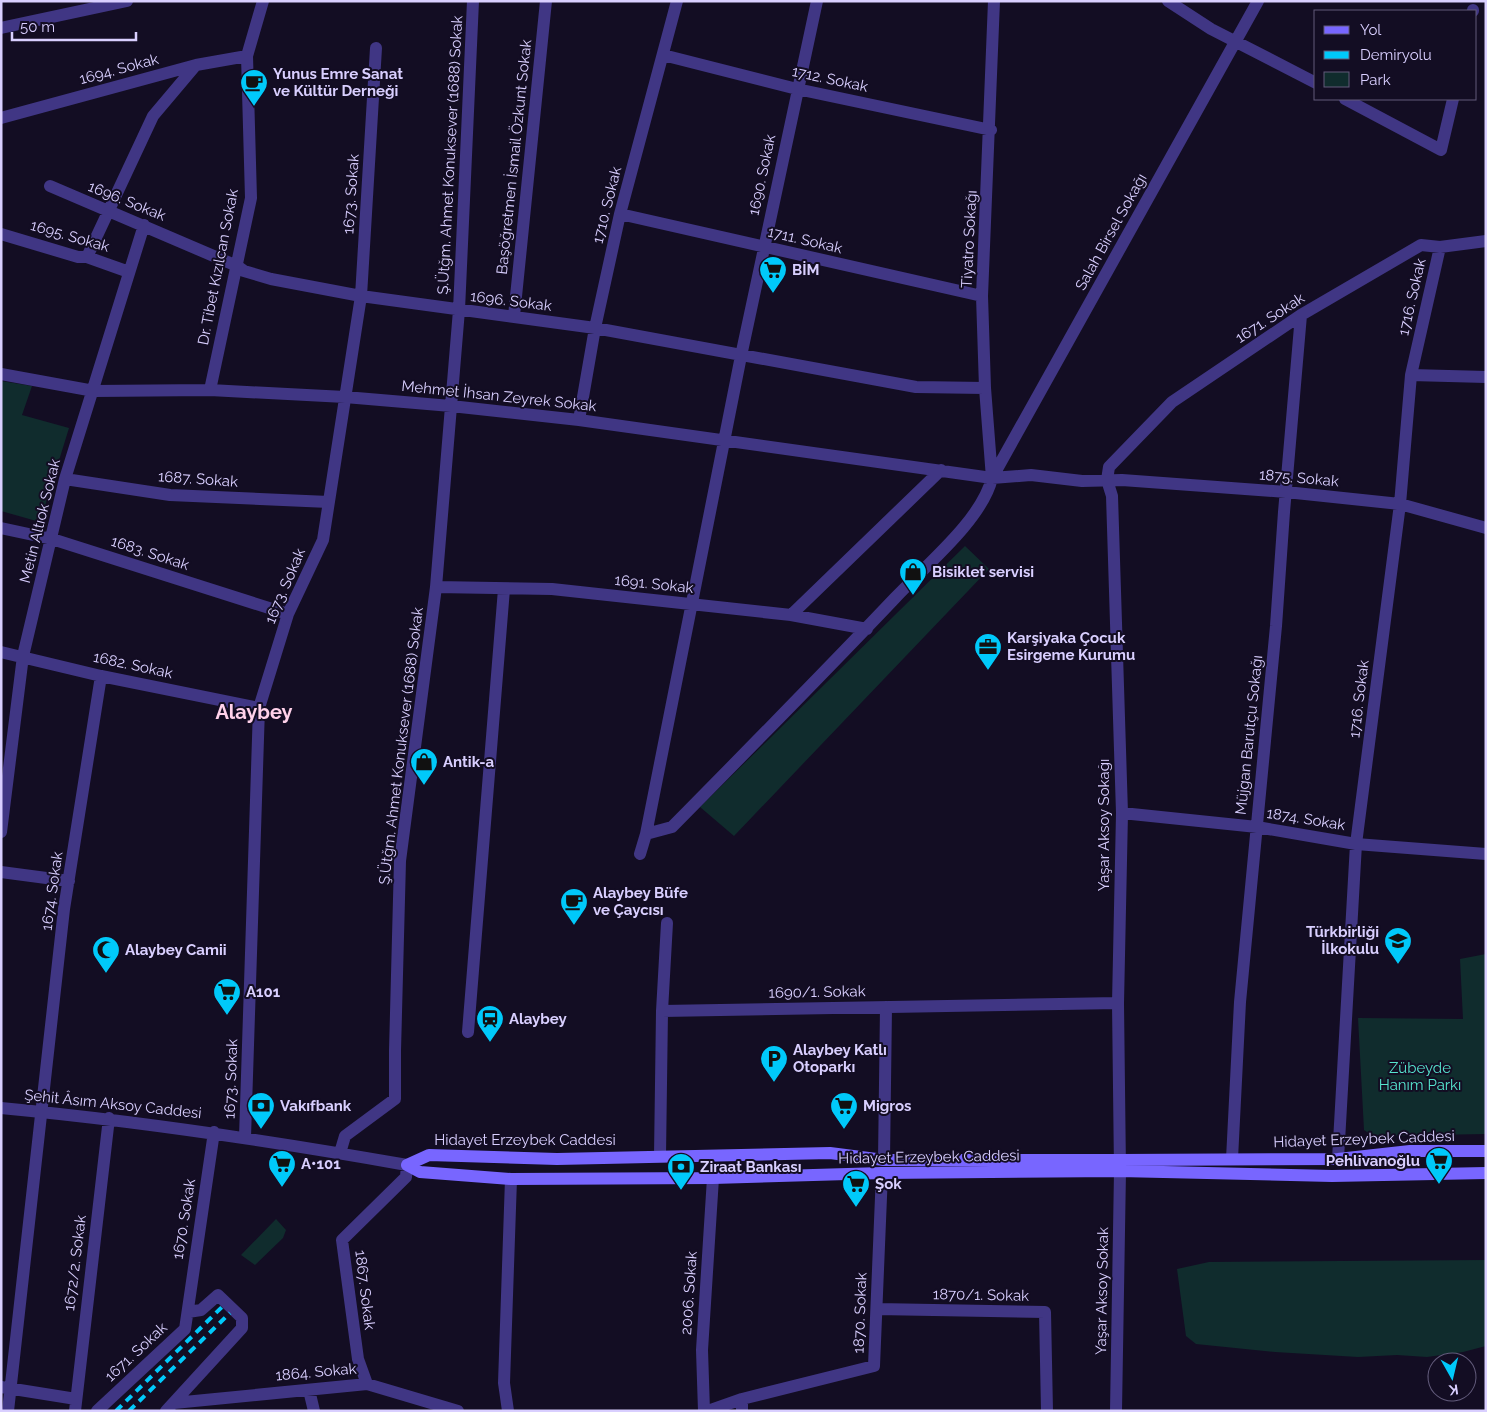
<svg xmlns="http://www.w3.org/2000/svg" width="1487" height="1412" font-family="Raleway,sans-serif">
  <rect width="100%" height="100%" fill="#130d23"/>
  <path fill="#102c2d" d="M1 381 32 386 22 415 69 428 40 522 1 511Z
    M965 546 989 569 734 836 700 807Z
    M1486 954V1134L1373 1136 1364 1130 1358 1018 1463 1019 1460 959Z
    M276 1219 286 1230 283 1238 255 1265 241 1255Z
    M1486 1260V1346L1463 1352 1427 1357 1397 1355 1358 1357 1275 1352 1196 1344 1186 1336 1177 1269 1209 1262Z"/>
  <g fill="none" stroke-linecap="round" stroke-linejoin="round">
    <path stroke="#403684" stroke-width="12" d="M1168 1 1211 29 1316 83
      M1473 11V10
      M1 28 127 1
      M663 55 797 89 991 130
      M1345 99 1441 150 1453 99
      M1 118 196 65 247 56
      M50 186 237 266 244 271 271 279 361 296 595 328 916 387 985 388
      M620 214 982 296
      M1 234 78 257H87L129 272
      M87 257 153 116 196 65
      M514 316 546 1
      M1 374 94 391 210 390 345 397 451 406 579 420 992 478 1031 475 1082 481 1122 480 1286 492 1400 504 1486 528
      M1411 375 1486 377
      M210 390 251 198 247 56 263 1
      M579 420 595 328 620 214 677 1
      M992 478 985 388 982 296 994 1
      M65 479 170 495 329 502
      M1 528 52 539 288 614
      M436 587 552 589 791 615 867 629
      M791 615 941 470
      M1 652 101 676 259 708
      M1122 813 1257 827 1356 844 1486 854
      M1 832 23 656 65 479 144 225
      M646 834 672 827C747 751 822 675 895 598 925 566 982 520 992 478L1258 1
      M640 854 646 834 741 356 817 1
      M1 872 69 881
      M662 1011 667 923
      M468 1032 504 589
      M1 1108C138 1121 272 1141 407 1165L406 1177 342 1240 358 1359 367 1384
      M245 1137 259 708 288 614 323 540 361 296 376 48
      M340 1153 345 1136 395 1099V1051L400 861 436 587 459 310 473 1
      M660 1156 662 1011 1118 1003
      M1232 1159 1240 1002 1276 626 1284 512 1301 315
      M1338 1159 1356 844 1400 504 1411 375 1440 247
      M884 1160 886 1007
      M877 1309 1045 1312 1047 1411
      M1 1387 76 1399
      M309 1390 314 1411
      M174 1403 367 1384 458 1411
      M8 1411 64 909 101 676
      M75 1411 109 1118
      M97 1411 185 1329 214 1132
      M166 1411 242 1328V1318L218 1295 201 1310 188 1312
      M508 1411 504 1383 511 1179
      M704 1411 702 1350 713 1178
      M708 1411 742 1399
      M742 1411V1399L874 1366 882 1173
      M1116 1411 1120 1171 1118 1003 1122 813 1112 496 1107 480 1109 467 1172 402 1301 315 1421 245 1440 247 1486 241"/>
    <path stroke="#7866ff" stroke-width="12" d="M407 1165 429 1155 557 1159 830 1153 884 1160H1119L1338 1159 1410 1151H1486
      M407 1165 420 1172 511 1179 713 1178 882 1173 1120 1171 1332 1176 1486 1173"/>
    <path stroke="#00c9fa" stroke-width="4" stroke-dasharray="8 6" stroke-linecap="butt" d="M116 1411 223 1306
      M129 1411 230 1313"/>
  </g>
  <defs>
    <symbol id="cafe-pin" viewBox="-11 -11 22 30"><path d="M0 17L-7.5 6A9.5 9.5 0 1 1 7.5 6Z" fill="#00c9fa" stroke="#130d23"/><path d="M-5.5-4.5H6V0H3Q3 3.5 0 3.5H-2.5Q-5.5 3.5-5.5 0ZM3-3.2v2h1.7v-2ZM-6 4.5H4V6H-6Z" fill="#111"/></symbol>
    <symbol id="supermarket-pin" viewBox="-11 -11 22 30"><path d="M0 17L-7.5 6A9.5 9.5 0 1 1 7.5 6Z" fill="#00c9fa" stroke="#130d23"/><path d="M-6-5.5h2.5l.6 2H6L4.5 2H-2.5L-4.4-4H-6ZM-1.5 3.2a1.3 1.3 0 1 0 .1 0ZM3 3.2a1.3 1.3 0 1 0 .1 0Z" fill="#111"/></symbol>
    <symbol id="shop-pin" viewBox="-11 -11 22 30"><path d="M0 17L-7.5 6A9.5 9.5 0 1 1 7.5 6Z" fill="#00c9fa" stroke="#130d23"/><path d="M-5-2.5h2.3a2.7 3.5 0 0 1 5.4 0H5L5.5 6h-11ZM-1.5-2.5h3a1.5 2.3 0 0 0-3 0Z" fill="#111"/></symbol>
    <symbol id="office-pin" viewBox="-11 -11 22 30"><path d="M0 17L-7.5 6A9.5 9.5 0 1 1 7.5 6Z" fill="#00c9fa" stroke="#130d23"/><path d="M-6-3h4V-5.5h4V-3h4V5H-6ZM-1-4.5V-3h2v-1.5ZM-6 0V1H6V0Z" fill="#111"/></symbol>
    <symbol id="school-pin" viewBox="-11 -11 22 30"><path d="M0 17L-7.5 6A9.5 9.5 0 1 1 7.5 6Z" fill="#00c9fa" stroke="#130d23"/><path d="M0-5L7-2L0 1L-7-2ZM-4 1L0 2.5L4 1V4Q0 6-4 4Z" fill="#111"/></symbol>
    <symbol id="mosque-pin" viewBox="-11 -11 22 30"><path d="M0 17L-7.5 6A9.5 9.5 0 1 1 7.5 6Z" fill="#00c9fa" stroke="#130d23"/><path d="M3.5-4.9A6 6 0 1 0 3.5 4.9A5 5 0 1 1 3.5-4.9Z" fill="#111"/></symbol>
    <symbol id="station-pin" viewBox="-11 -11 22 30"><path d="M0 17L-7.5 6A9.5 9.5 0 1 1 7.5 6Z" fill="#00c9fa" stroke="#130d23"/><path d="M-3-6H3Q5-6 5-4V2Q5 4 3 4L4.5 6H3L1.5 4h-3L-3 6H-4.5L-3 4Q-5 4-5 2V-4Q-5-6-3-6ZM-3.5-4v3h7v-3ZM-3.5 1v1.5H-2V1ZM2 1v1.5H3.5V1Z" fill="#111"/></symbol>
    <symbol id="parking-pin" viewBox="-11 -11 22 30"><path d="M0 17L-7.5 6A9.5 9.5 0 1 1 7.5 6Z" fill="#00c9fa" stroke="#130d23"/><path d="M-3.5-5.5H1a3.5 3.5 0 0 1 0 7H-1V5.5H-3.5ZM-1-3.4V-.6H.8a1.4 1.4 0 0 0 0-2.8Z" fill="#111"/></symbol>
    <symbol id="bank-pin" viewBox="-11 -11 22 30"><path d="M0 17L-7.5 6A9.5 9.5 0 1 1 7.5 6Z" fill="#00c9fa" stroke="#130d23"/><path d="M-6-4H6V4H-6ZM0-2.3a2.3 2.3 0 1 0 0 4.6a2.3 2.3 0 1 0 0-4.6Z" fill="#111"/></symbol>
  </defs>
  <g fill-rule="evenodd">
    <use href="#cafe-pin" x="238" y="67" width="32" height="43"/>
    <use href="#supermarket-pin" x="757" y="254" width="32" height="43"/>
    <use href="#shop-pin" x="897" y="556" width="32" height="43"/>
    <use href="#office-pin" x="972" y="631" width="32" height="43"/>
    <use href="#shop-pin" x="408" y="746" width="32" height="43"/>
    <use href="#cafe-pin" x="558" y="886" width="32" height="43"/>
    <use href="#school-pin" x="1382" y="925" width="32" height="43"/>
    <use href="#mosque-pin" x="90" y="934" width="32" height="43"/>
    <use href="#supermarket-pin" x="211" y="976" width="32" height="43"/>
    <use href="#station-pin" x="474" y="1003" width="32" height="43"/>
    <use href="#parking-pin" x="758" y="1043" width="32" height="43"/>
    <use href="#bank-pin" x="245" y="1090" width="32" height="43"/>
    <use href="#supermarket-pin" x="828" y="1090" width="32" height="43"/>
    <use href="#supermarket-pin" x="1423" y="1145" width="32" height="43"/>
    <use href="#supermarket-pin" x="266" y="1148" width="32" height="43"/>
    <use href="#bank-pin" x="665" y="1151" width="32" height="43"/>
    <use href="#supermarket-pin" x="840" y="1168" width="32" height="43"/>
  </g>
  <g text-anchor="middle" stroke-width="4" stroke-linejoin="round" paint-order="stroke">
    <g font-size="15" fill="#d9cfff" stroke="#130d23">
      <text transform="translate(119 69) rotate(-15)" y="5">1694. Sokak</text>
      <text transform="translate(830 79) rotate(12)" y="5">1712. Sokak</text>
      <text transform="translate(450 155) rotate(-87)" y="5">Ş.Ütğm. Ahmet Konuksever (1688) Sokak</text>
      <text transform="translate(514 157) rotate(-84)" y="5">Başöğretmen İsmail Özkunt Sokak</text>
      <text transform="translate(762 175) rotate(-78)" y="5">1690. Sokak</text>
      <text transform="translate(351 194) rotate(-86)" y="5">1673. Sokak</text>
      <text transform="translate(127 201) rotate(22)" y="5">1696. Sokak</text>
      <text transform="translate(607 205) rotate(-76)" y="5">1710. Sokak</text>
      <text transform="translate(1111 232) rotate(-61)" y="5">Salah Birsel Sokağı</text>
      <text transform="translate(70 236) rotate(16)" y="5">1695. Sokak</text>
      <text transform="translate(969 239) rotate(-87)" y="5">Tiyatro Sokağı</text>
      <text transform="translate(805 240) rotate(13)" y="5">1711. Sokak</text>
      <text transform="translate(218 267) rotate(-79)" y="5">Dr. Tibet Kızılcan Sokak</text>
      <text transform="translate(1412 297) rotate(-77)" y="5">1716. Sokak</text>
      <text transform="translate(511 301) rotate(7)" y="5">1696. Sokak</text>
      <text transform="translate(1270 318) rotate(-33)" y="5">1671. Sokak</text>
      <text transform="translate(499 396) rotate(6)" y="5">Mehmet İhsan Zeyrek Sokak</text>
      <text transform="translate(1299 478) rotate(5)" y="5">1875. Sokak</text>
      <text transform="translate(198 479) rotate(4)" y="5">1687. Sokak</text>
      <text transform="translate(40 521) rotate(-76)" y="5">Metin Altıok Sokak</text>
      <text transform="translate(150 553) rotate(18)" y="5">1683. Sokak</text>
      <text transform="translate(654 584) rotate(6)" y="5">1691. Sokak</text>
      <text transform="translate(285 586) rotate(-67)" y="5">1673. Sokak</text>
      <text transform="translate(133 665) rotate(12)" y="5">1682. Sokak</text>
      <text transform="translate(1359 699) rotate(-83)" y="5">1716. Sokak</text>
      <text transform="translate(1249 735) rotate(-84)" y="5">Müjgan Barutçu Sokağı</text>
      <text transform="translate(401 746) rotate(-83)" y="5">Ş.Ütğm. Ahmet Konuksever (1688) Sokak</text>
      <text transform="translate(1306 819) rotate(9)" y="5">1874. Sokak</text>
      <text transform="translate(1104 825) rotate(-90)" y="5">Yaşar Aksoy Sokağı</text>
      <text transform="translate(52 891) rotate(-82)" y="5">1674. Sokak</text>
      <text transform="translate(817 992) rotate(-1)" y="5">1690/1. Sokak</text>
      <text transform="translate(231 1079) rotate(-88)" y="5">1673. Sokak</text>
      <text transform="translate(113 1104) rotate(6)" y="5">Şehit Âsım Aksoy Caddesi</text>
      <text transform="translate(1364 1139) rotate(-2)" y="5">Hidayet Erzeybek Caddesi</text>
      <text x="525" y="1145">Hidayet Erzeybek Caddesi</text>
      <text transform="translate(929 1157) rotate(-1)" y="5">Hidayet Erzeybek Caddesi</text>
      <text transform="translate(184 1219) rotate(-81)" y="5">1670. Sokak</text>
      <text transform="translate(75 1263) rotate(-83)" y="5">1672/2. Sokak</text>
      <text transform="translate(365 1290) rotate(83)" y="5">1867. Sokak</text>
      <text transform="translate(1102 1291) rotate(-89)" y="5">Yaşar Aksoy Sokak</text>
      <text transform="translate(689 1293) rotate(-86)" y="5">2006. Sokak</text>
      <text transform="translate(981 1295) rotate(1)" y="5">1870/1. Sokak</text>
      <text transform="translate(860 1313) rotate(-88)" y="5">1870. Sokak</text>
      <text transform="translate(136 1352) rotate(-43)" y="5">1671. Sokak</text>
      <text transform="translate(316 1372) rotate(-5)" y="5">1864. Sokak</text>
    </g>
    <g font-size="15" font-weight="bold" fill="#d9cfff" stroke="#130d23" text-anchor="start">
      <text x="273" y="79">Yunus Emre Sanat<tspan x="273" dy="17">ve Kültür Derneği</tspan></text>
      <text x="792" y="275">BİM</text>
      <text x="932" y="577">Bisiklet servisi</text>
      <text x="1007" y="643">Karşiyaka Çocuk<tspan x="1007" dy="17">Esirgeme Kurumu</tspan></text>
      <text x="443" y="767">Antik-a</text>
      <text x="593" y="898">Alaybey Büfe<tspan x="593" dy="17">ve Çaycısı</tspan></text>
      <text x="1379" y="937" text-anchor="end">Türkbirliği<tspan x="1379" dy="17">İlkokulu</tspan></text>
      <text x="125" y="955">Alaybey Camii</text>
      <text x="246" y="997">A101</text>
      <text x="509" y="1024">Alaybey</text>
      <text x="793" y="1055">Alaybey Katlı<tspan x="793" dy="17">Otoparkı</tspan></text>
      <text x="280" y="1111">Vakıfbank</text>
      <text x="863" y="1111">Migros</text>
      <text x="1420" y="1166" text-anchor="end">Pehlivanoğlu</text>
      <text x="301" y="1169">A•101</text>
      <text x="700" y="1172">Ziraat Bankası</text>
      <text x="875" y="1189">Şok</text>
    </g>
    <g font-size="15" fill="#56e4ce" stroke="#130d23">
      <text x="1420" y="1073">Zübeyde<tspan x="1420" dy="17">Hanım Parkı</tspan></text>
    </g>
    <g font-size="20" font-weight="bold" fill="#ffd1ea" stroke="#130d23">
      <text x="254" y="719">Alaybey</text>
    </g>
  </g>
  <rect width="1487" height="1412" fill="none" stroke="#d9cfff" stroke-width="5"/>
  <rect x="1314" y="10" width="162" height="90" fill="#130d23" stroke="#625b7b"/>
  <rect x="1324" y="26" width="25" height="8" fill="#7866ff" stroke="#625b7b"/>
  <text x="1360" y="35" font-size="15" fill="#d9cfff">Yol</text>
  <rect x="1324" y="51" width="25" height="8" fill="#00c9fa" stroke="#625b7b"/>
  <text x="1360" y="60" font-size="15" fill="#d9cfff">Demiryolu</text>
  <rect x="1324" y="72" width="25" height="15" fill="#102c2d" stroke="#625b7b"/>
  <text x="1360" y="85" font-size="15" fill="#d9cfff">Park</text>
  <g transform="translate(1452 1377) rotate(172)"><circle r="24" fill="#130d23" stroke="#625b7b"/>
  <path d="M0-4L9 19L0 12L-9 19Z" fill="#00c9fa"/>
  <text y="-8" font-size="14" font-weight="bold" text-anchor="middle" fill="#d9cfff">K</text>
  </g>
  <path d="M12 32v8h124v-8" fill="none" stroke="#d9cfff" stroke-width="2.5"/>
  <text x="20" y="32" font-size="15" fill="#d9cfff" stroke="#130d23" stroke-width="4" paint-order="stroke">50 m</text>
</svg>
